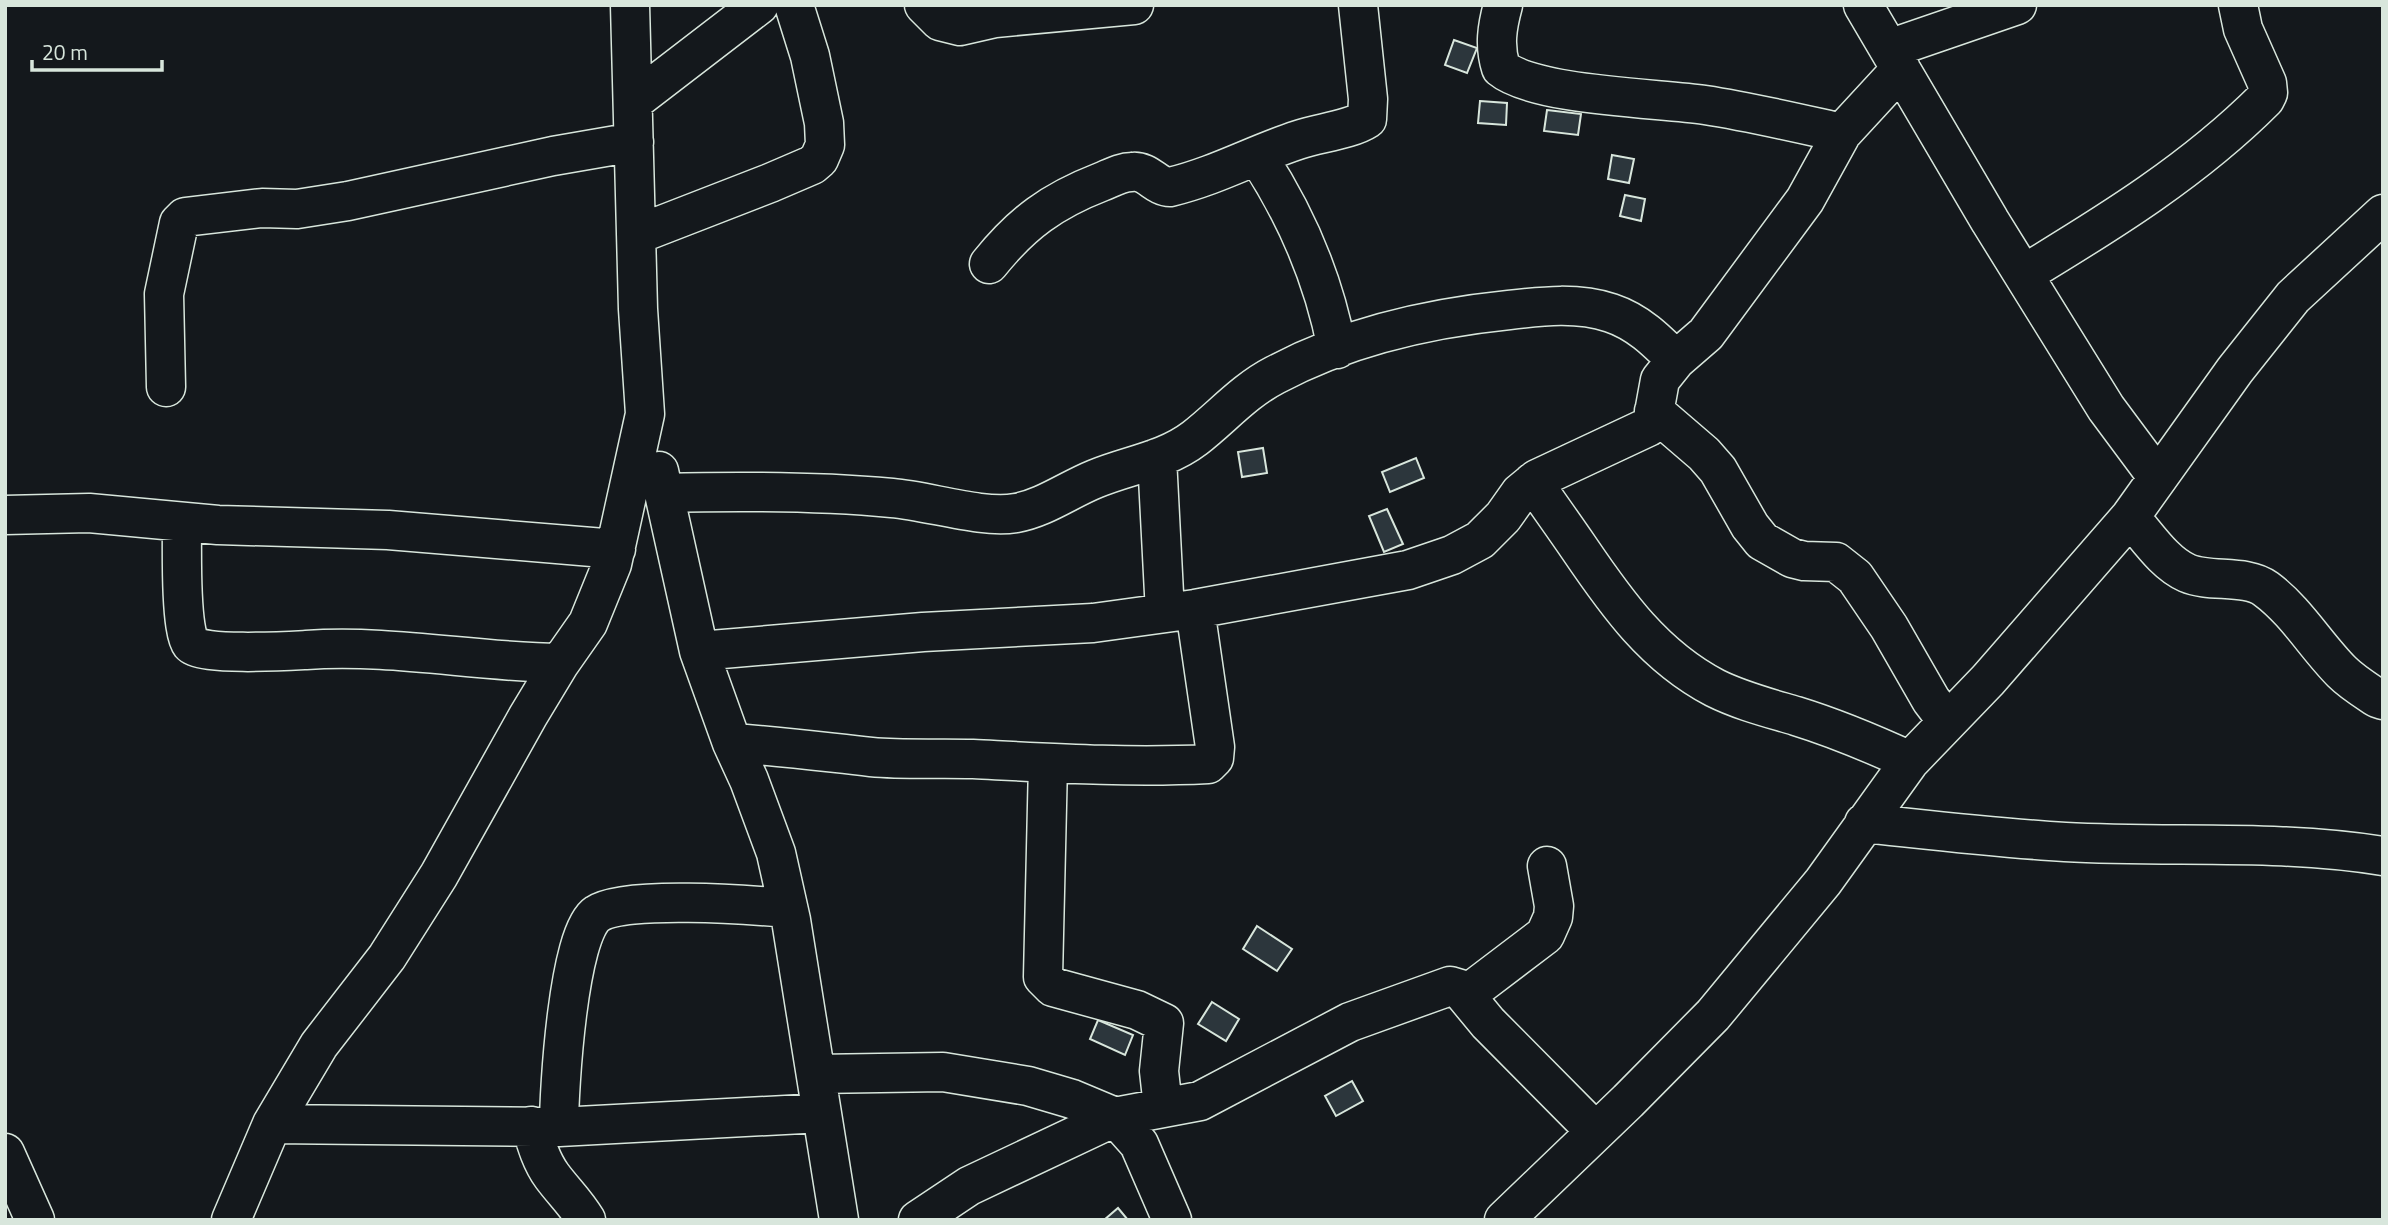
<svg xmlns="http://www.w3.org/2000/svg" width="2388" height="1225" font-family="'Titillium Web',sans-serif">
  <rect width="100%" height="100%" fill="#14181c"/>
  <path fill="#2c363c" stroke="#d8e6dc" stroke-width="2" d="M1454 40 1477 48 1467 73 1445 65Z
    M1480 101 1507 103 1506 125 1478 123Z
    M1547 110 1581 114 1578 135 1544 131Z
    M1612 155 1634 159 1629 183 1608 179Z
    M1625 195 1645 199 1641 221 1620 216Z
    M1263 448 1267 473 1242 477 1238 452Z
    M1416 458 1424 478 1390 492 1382 472Z
    M1387 509 1403 544 1384 552 1369 516Z
    M1257 926 1292 949 1277 971 1243 949Z
    M1212 1002 1239 1019 1226 1041 1198 1024Z
    M1098 1020 1133 1035 1125 1055 1090 1039Z
    M1352 1081 1363 1101 1336 1116 1325 1096Z
    M1118 1208 1128 1220H1104Z"/>
  <g fill="none" stroke-linecap="round" stroke-linejoin="round">
    <defs>
      <path id="minor" d="M924 5 940 21 960 26 995 18 1134 5
        M1503 5C1497 27 1494 46 1501 68 1535 96 1657 98 1705 105 1751 112 1797 123 1842 133
        M1863 5 1990 221 2106 408 2158 478
        M1889 49 2017 5
        M634 101 759 5
        M1258 157C1296 215 1324 280 1337 349
        M636 235 770 183 812 165 819 159 825 145 824 123 810 56 794 5
        M989 264C1022 223 1052 201 1101 182 1111 178 1121 172 1132 172 1148 170 1156 187 1170 187 1216 176 1255 154 1298 140 1318 133 1350 130 1367 119L1368 99 1358 5
        M2024 274C2110 222 2194 170 2265 99L2268 93 2267 83 2243 29 2238 5
        M166 387 164 294 179 223 185 217 262 208 297 209 348 201 553 156 634 142
        M1654 411 1704 454 1718 470 1750 526 1762 541 1792 558 1804 561 1836 562 1855 577 1889 627 1931 700 1947 721
        M1157 458 1165 613
        M659 471 699 651 732 743 749 780 776 853 791 920 839 1220
        M1533 482C1548 504 1564 526 1579 548 1617 604 1654 656 1715 688 1741 701 1769 708 1796 716 1835 728 1873 744 1910 761
        M665 493C741 491 817 491 892 498 929 501 982 519 1016 513 1044 508 1068 490 1095 479 1128 465 1165 461 1195 438 1222 417 1244 391 1275 375 1346 337 1430 318 1509 310 1543 306 1578 302 1611 313 1638 322 1656 340 1676 360
        M5 515 89 513 218 525 388 530 616 549
        M2130 517C2147 536 2164 563 2187 573 2210 583 2246 574 2266 589 2296 611 2316 646 2342 672 2352 682 2365 690 2377 698L2383 700
        M182 523C182 544 180 630 191 644 201 656 287 651 306 650 391 644 475 662 560 663
        M699 651 923 632 1093 623 1195 609 1408 570 1452 555 1480 540 1503 517 1520 493 1537 479 1648 427 1652 424 1660 380 1676 360 1706 334 1805 200 1842 133 1901 69
        M732 743C779 746 824 752 871 757 905 760 939 758 973 759 1051 763 1129 768 1208 764L1214 758 1215 747 1195 609
        M1048 763 1043 977 1053 987 1137 1010 1164 1023 1159 1071 1163 1107
        M1864 823C1931 830 1998 838 2065 842 2171 848 2277 839 2383 856
        M1466 995 1545 935 1553 917 1554 906 1547 866
        M816 1074 943 1072 1028 1086 1072 1099 1115 1117 1139 1144 1172 1220
        M272 1124 559 1127 822 1113
        M531 1126C536 1143 541 1161 552 1176 563 1191 576 1203 586 1220
        M559 1127C559 1090 568 933 597 914 624 895 751 905 788 908
        M5 1153 35 1220
        M231 1220 272 1124 319 1045 387 957 439 875 528 716 560 663 588 623 612 564 645 414 638 309 630 5
        M918 1220 969 1186 1115 1117 1200 1101 1350 1022 1450 986 1460 989 1488 1023 1595 1131
        M1504 1220 1628 1101 1713 1015 1823 882 1910 761 1988 680 2130 517 2235 370 2293 297 2383 214"/>
    </defs>
    <use href="#minor" stroke="#d8e6dc" stroke-width="41"/>
    <use href="#minor" stroke="#14181c" stroke-width="38"/>
  </g>
  <rect width="2388" height="1225" fill="none" stroke="#d8e6dc" stroke-width="14"/>
  <path d="M32 60v10h130v-10" fill="none" stroke="#d8e6dc" stroke-width="3.5"/>
  <text x="42" y="60" font-size="21" fill="#d8e6dc" stroke="#14181c" stroke-width="5" paint-order="stroke">20 m</text>
</svg>
